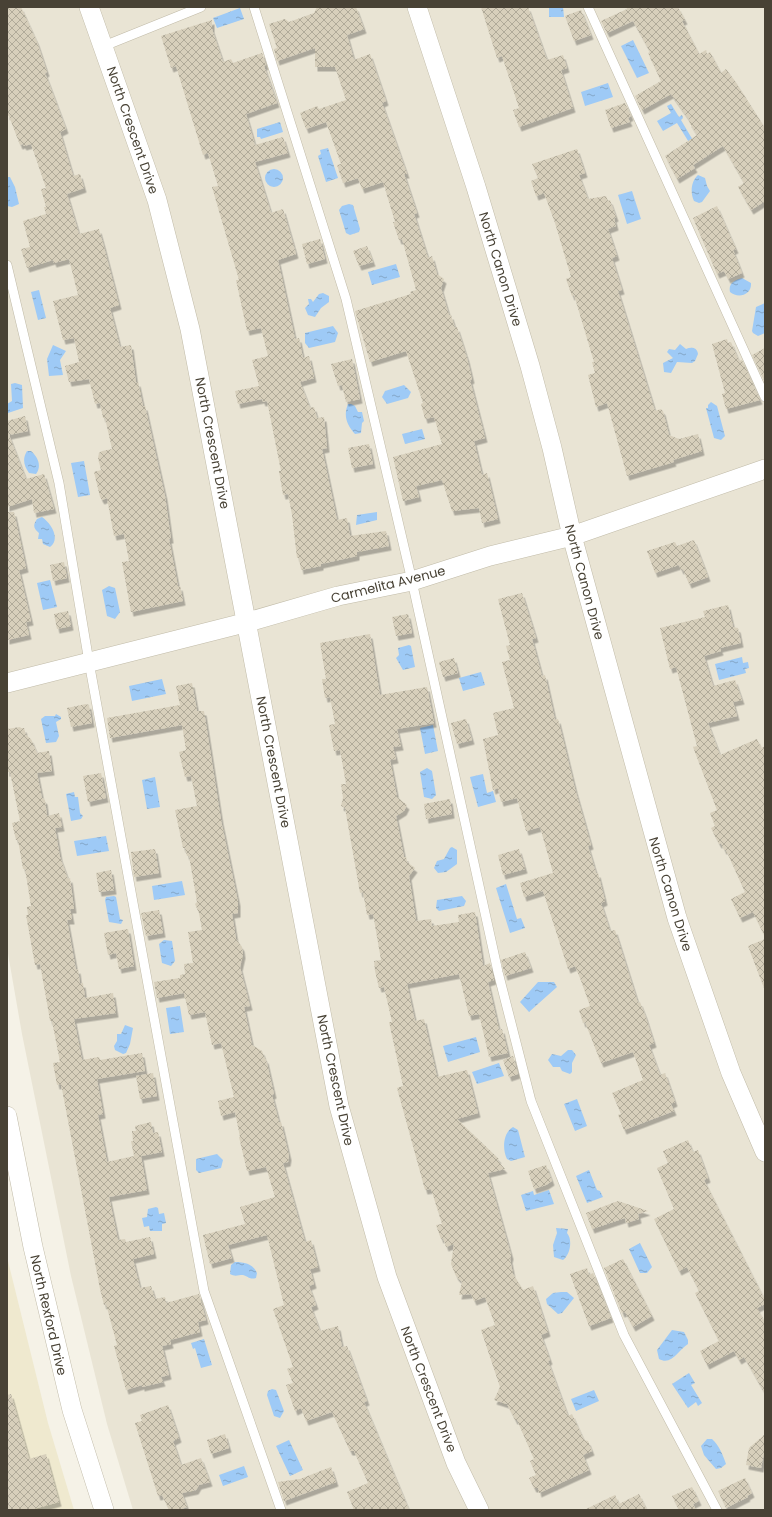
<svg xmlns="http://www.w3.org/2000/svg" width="772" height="1517" font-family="Poppins,sans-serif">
  <defs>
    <pattern id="water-ripples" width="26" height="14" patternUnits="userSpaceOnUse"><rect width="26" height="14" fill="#9ecaf6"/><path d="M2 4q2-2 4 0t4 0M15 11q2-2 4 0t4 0" fill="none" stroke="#83a6c8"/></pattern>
    <pattern id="building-cross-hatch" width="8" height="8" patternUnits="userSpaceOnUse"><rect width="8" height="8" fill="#d7cfbb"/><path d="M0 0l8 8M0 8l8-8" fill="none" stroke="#b0aa99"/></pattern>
    <filter id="shadow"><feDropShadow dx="2.5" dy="4.5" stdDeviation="0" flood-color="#0004"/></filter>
  </defs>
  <rect width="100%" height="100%" fill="#f5f2e7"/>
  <path fill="#e9e4d4" d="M7 7H765V1510H133L107 1424 71 1276 22 1034 7 948Z"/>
  <path fill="#efe9cf" d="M7 1257 48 1423 74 1510H7Z"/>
  <path fill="url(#water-ripples)" d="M549 7H563L564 17H549Z
    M240 8 244 19 217 28 213 18Z
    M633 40 649 73 637 78 621 46Z
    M608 83 613 97 585 106 581 92Z
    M671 104 679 117 682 115 683 118 681 120 694 142 690 144 677 123 663 131 657 121 671 113 667 106Z
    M280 122 283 132 261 139 260 137H257V129Z
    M328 148 338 178 326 182 318 156 321 154 320 150Z
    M265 178a9 9 0 1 1 18 0a9 9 0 1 1-18 0Z
    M698 175 705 178 707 186 710 191 702 202 699 203 694 201C690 193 691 181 698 175Z
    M7 177H10L15 187 19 204 12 207 7 206Z
    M632 191 641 219 627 224 618 195Z
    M349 204 353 205 360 229 359 232 350 235 346 233 339 210 342 206Z
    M396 264 400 277 372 285 368 272Z
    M742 278 751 283C752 295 738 299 730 292 728 283 735 280 742 278Z
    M39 290 46 318 38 320 31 292Z
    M323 293 329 296V302L321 308 315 317 308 315 305 308 309 304 308 299H311L313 302 319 294Z
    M765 303V333L758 336 753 333 752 331 756 307Z
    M333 326 338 333 335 342 309 348 305 343V333Z
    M680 344 686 349C691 347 697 347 698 354L695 361 692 363 677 362 671 373 664 372 663 363 673 358 667 352 669 349 675 350Z
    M53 345 66 351 60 360 63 375 49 376 47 359Z
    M15 383 22 385 23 408 8 413 7 404 12 401 11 384Z
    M404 385 411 392 408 398 387 404 382 397 385 391Z
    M711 402 717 406 725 436 721 440 714 438 706 408H708V405Z
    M348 404H351L355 406 358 412H362L364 421 362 423 361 433 355 434C347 425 343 416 348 404Z
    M422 429 425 439 405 444 402 434Z
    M27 451H31C38 457 42 466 36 474L29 473C24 466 22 459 27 451Z
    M84 461 90 495 78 497 71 463Z
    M377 512V520L356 525 357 515Z
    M42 517C51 523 61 539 50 547L43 544 42 539H38L39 533C33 528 33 525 37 519Z
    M50 580 57 607 43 610 37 583Z
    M109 586 115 588 120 612 115 619 107 616 102 590Z
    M409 645 411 646 415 667 403 670 396 658 399 655 398 648Z
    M742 657 743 663 748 662 749 668 745 669 746 673 719 680 715 664Z
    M481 672 485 685 463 691 459 678Z
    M162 679 166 694 132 701 129 686Z
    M56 714 61 717V719L56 722 59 736 56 742 46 743 41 719 45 716H55Z
    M433 725 438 751 425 754 420 728Z
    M427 768 432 771 436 795 432 799 424 797 420 772Z
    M483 774 487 793 493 791 496 802 478 807 470 777Z
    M155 777 160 807 147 809 142 780Z
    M74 792 75 797H78L80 813 83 816 81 819 71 821 66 794Z
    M106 836 109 851 77 856 74 841Z
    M452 847 457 850V864L446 872 438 873 434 868 437 861 444 859 450 848Z
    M182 881 185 895 154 900 152 886Z
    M506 884 517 919 521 918 525 928 510 933 496 888Z
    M114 896 116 897 120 919 123 920 121 924 109 922 105 900 106 897Z
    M462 896 466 901 464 906 439 911 436 908 437 900Z
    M164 940 172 941 175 961 171 966 162 963 159 944Z
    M538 982H554L557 987 529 1012 520 1002Z
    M180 1006 184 1032 170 1034 166 1008Z
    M125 1025 133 1028 130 1044 126 1053 123 1054 115 1050 114 1046 117 1041V1034H121Z
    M476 1037 480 1052 448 1062 443 1046Z
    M568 1050H572L576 1055 572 1063V1072L570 1074 562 1071 560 1067H553L548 1060 552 1054 561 1056Z
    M499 1063 504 1076 477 1084 472 1072Z
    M577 1099 587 1126 575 1131 564 1104Z
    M513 1127 518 1130 525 1157 511 1161 507 1159C502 1149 503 1133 513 1127Z
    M217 1154 223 1160 221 1168 199 1173 196 1170V1159Z
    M589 1170 597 1190 600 1191 603 1197 587 1203 576 1176Z
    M549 1190 554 1204 526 1211 521 1195 533 1191 534 1195Z
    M156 1207 158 1208 159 1214 164 1213 166 1223 162 1224V1231H150L149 1226 144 1227 142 1218 147 1217 148 1209Z
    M556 1228 568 1229 567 1233C573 1240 570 1255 563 1260L554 1257 553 1245 557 1233Z
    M640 1243 652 1267 647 1273H640L629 1249Z
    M235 1262C245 1262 253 1264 257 1273L256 1278C249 1280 248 1276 243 1275 238 1275 235 1277 230 1274L231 1265Z
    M561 1292H567L574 1298 562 1313 558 1314 547 1304 546 1299 553 1293Z
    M672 1330 684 1332 688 1340V1344C678 1350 672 1366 659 1359L657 1350Z
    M204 1339 212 1365 201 1368 195 1348 193 1349 191 1343Z
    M689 1373 695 1383 691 1385 702 1403 698 1406 696 1402 688 1408 672 1384Z
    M272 1389 276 1390 284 1411 280 1418 274 1416 267 1395 268 1391Z
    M594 1390 599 1401 576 1411 571 1399Z
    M707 1439H712C719 1445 723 1455 726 1464L721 1468 716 1469 704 1455 701 1446Z
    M289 1440 303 1470 290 1476 276 1446Z
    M244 1466 248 1477 223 1486 219 1475Z"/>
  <path fill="url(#building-cross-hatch)" filter="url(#shadow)" d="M7 7H21L37 42 47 72 45 73 66 129 60 132 73 176 80 174 84 188 67 194 79 234 99 229 104 247 119 305 110 308 120 347 131 345 136 383 138 382 143 406H145L165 496 171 539H169L178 587 180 586 183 601 131 612 122 562 129 561 124 534 114 536 107 498 102 500 100 497 94 472 101 470 98 458 99 453 102 451 112 449 105 418H103L100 403 95 404 89 379 69 382 65 366 79 362 74 338 63 340 53 301 78 295 69 259 54 263 53 260 27 268 21 249 30 247 23 221 46 214 44 207H46L41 189 46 188 31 144 24 146 23 144 20 145 9 116 7 115Z
    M317 7H356L364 29 347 35 354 60 370 54 386 101 382 103 407 174H404L417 213 414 214 428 258 432 256 437 274 444 279 441 288 449 315H451L455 328 457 327 467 358 472 379 470 380 485 438 474 441 482 475 487 473 498 519 482 523 479 508 452 511 442 480 416 486 419 497 403 501 393 457 442 444 434 417 425 419 421 404 423 403 406 351 370 362 355 311 411 294 410 292 416 290 402 239 399 240 393 222H395L383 182 362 189 358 178 343 183 337 165 341 164 326 122 306 129 300 113 317 106 319 109 346 100 335 67H315V48L277 61 274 49 277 48 269 24 285 19 289 22 314 13Z
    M481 7H528L547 60 563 55 567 68 561 70 573 108 519 127 513 110 519 108 502 56 497 58Z
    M626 7H678L685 20 682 21 699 54 706 50 707 54 710 52 721 73 726 69 735 81 765 128V201L751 210 738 187 744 183 723 146 693 165 695 168 677 179 665 156 697 135 689 122 690 121 671 94 642 110 635 96 661 81 648 53 650 52 633 21 607 33 601 21 627 9Z
    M581 10 591 35 574 41 565 16Z
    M212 20V29L223 62 231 59 233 63 262 53 266 65 264 66 277 103 246 114 255 145 283 137 288 153 255 162 271 213 283 209 296 254 278 260 295 339 299 338 303 358 309 356 314 378 300 382 310 408 314 407 317 418 324 417 327 448 322 449 337 520 347 518 350 536 386 531 389 546 357 552V556L321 564V566L301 570 299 558H297L292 515 288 494 283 495 279 471H281L267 401 263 402 262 399 238 404 235 391 259 386 252 360 268 356 261 328 247 331 236 280H239L212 187 218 186 208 153 203 155 176 66 171 68 161 36Z
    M625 103 631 116 628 118 630 122 611 128 605 110Z
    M577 149 585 173 579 175 588 199 606 196 608 201 610 200 616 217 614 218 616 226 608 229 617 256 612 258 622 290 618 291 655 411 661 409 663 411 669 435 679 439 698 434 702 451 673 460 674 462 627 476 607 403 596 407 588 375 595 373 592 362H594L574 295 572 296 566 279 571 277 555 223 544 193 536 196 531 181 538 178 532 164Z
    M717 206 736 249 733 250 742 273 728 279 724 271 717 274 693 218Z
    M320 239 325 259 307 264 302 244Z
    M367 246 373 262 359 266 353 251Z
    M727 339 728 343 731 342 739 361 742 360 760 400 726 409 722 394 725 393 712 344Z
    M765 348V382L752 355Z
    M352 359 360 399 346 402 342 385 338 386 331 364Z
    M25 416 28 431 9 435 26 479 44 474 54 509 34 513 32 499 7 507V421Z
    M369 444 373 464 352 468 348 448Z
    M7 512H14L26 568 19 570 31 621 26 622 29 635 7 640Z
    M694 540 708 577 689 584 683 569 681 570 679 565 655 573 647 551 675 542 677 546Z
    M64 562 67 578 53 581 50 565Z
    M522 593 536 638 532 639 542 676 545 675 555 720 558 719 575 789 591 845 588 846 596 873H598L605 901 601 903 610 931 615 930 638 1003 640 1002 645 1015 654 1043 649 1045 660 1075 665 1073 675 1102 671 1104 674 1111 624 1130 618 1115 621 1114 612 1093 643 1080 633 1052 601 1063 585 1022 583 1023 579 1010 590 1006 580 978 575 966 568 969 543 891 524 897 520 883 553 873 540 827 526 831 517 798 501 802 498 788 493 790 483 739 498 735 493 713 514 708 502 662 510 660 506 646 510 645 498 599Z
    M728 605 733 627 738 628 741 643 720 648 721 651 704 656 713 686 735 680 742 700 733 702 737 716 708 723 720 755 757 739 761 748 765 746V937L753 912 740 918 731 899 745 892 726 850H724L721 843 719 844 711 828 715 826 710 813 717 810 693 747 697 746 676 667 670 669 660 628 705 617 703 611Z
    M68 611 71 626 57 629 54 614Z
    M408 614 412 633 396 636 392 617Z
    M370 634 380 695 427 687 434 723 397 729 401 746 393 747 396 759 390 760 397 797 407 805 404 811 396 816 404 857H406L407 862 415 868 409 876 416 921 431 919 432 926 459 922 458 915 475 912 483 966 490 963 494 980 488 982 499 1030 502 1029 508 1053 489 1057 479 1014 469 1016 459 974 407 984 415 1021 424 1019 437 1077 467 1070 478 1113 457 1119 499 1159 497 1160 505 1169 488 1173 511 1255 510 1259 513 1274 523 1290 533 1286 548 1332 541 1335 550 1360 548 1361 568 1416 572 1414 584 1440 588 1441 592 1451 583 1455 589 1470 539 1493 538 1488H534L529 1478 536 1475 530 1461 534 1459 517 1420H515L507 1404 494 1400 500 1387 481 1330 495 1325 485 1297 474 1301 471 1294 459 1295 462 1282 456 1276 451 1264 454 1244 446 1247 443 1238 441 1239 436 1225 442 1224 431 1189 425 1190 397 1088 403 1086 389 1022H392L384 987 379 988 375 971 374 961 381 960 373 914 367 915 363 892 360 893 345 808 341 806 343 798 341 784H346L340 750 334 751 329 725 335 724 330 697 325 698 322 679H326L320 643Z
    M454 658 458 673 443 677 439 662Z
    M192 683 197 711H204L221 820 238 902V913L232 914 236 939 242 947 243 954 240 967 250 1006 244 1007 252 1045 262 1051 265 1059H266L274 1094 272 1095 279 1122H281L289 1156 288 1162 283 1163 305 1242 311 1240 318 1267 310 1269 314 1284 309 1286 316 1305 311 1307 320 1331 338 1326 342 1347 347 1346 367 1401 364 1402 409 1510H354L347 1492 368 1483 354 1451H350L332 1412 306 1421 301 1408 295 1411 286 1385 293 1383 287 1369 293 1367 273 1309 284 1305 267 1235 228 1245 232 1258 210 1264 203 1235 245 1224 240 1207 275 1197 266 1167 247 1171 239 1137H240L235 1112 221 1116 218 1101 234 1097 221 1043 212 1045 205 1012 189 1015 184 993 157 998 154 982 180 978V975L185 974 184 964 193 963 188 932 202 930 199 913 195 904 197 902 189 856H187L185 848H183L175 810 197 806 191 776 185 777 179 752 186 750 182 725 110 738 107 718 180 705 176 686Z
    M86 704 89 705 92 723 71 727 67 708Z
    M466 719 472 740 457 744 451 723Z
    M20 727 21 728H24L26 735 31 739 37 753 49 751 52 771 37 773 42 798 45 800 47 816 59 813 62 827 55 828 60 857 68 879 70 878 72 893 74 909H70L72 920H67L76 970 78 969 80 984 83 983 85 998 113 993 116 1013 74 1019 82 1060 99 1057 100 1060 142 1053 145 1071 97 1079 103 1114 98 1115 107 1162 134 1156 131 1141H133L132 1131H136L135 1126 151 1122 153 1133 158 1132 162 1152 141 1156 147 1190 109 1197 118 1240 125 1239 126 1242 150 1237 154 1254 133 1259 140 1288 151 1286 155 1299 165 1297 166 1303 199 1294 206 1320 198 1322 200 1332 170 1340 171 1344 162 1346 169 1375 161 1377 163 1382 142 1387V1385L126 1390 114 1346 117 1345 106 1304 104 1305 100 1289 61 1084 57 1085 53 1063 60 1062 52 1021H50L48 1009 40 964 35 965 26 915H28L27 907 31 906 25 869H23L18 840H16L12 823 20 821 10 772H7V729Z
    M101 773 106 798 88 802 83 776Z
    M450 799 452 814 426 819 424 804Z
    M155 849 159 873 134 877 131 852Z
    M519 849 525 869 503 875 498 855Z
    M111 870 114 890 99 892 96 873Z
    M159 910 163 933 146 936 141 913Z
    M128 929 134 966 119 969 116 953 108 955 104 933Z
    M765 939V988H764L748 946Z
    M525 952 531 968 505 976 501 960Z
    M513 1056 518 1074 509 1077 503 1060Z
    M153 1073 157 1096 140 1099 136 1076Z
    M688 1140 693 1152 698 1150 699 1153 708 1178 704 1180 765 1300V1304L757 1308 765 1322V1394L744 1357 739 1360 734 1351 707 1365 700 1351 719 1341 695 1293 699 1291 687 1267 679 1271 654 1219 674 1209 657 1168 668 1163 663 1151Z
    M546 1165 552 1181 546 1185 534 1189 528 1171Z
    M618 1201 648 1211 638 1214 639 1219 626 1223 625 1218 592 1229 586 1213Z
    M623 1259 652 1316 633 1327 625 1312 622 1313 604 1268Z
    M587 1268 589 1275 593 1273 611 1318 589 1326 570 1274Z
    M11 1394 29 1459 46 1454 59 1502 30 1510H7V1395Z
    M168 1405 179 1438 173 1441 181 1465 201 1458 210 1482 199 1485 196 1490 182 1493 187 1507 179 1510H169L162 1495 158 1496 135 1423 142 1421 140 1415Z
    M225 1434 229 1448 211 1454 207 1440Z
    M765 1434V1448L761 1468 746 1465 749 1448Z
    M331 1467 336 1482 284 1501 278 1482 300 1479Z
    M745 1478 752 1493 747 1496 748 1497 726 1508 718 1491Z
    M692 1487 699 1501 693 1504 696 1510H679L672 1496Z
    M639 1494 647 1510H584L615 1495 619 1504Z"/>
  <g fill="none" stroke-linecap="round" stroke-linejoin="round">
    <defs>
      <path id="service" d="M254 7 346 299 412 581 498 972 531 1101 624 1335 717 1510
        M588 7 765 397
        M104 46 201 7
        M7 265 59 483 89 662 204 1291 281 1510"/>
      <path id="minor" d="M89 7 157 200 190 329 339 1106 387 1277 456 1463 479 1510
        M417 7 476 187 530 366 552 448 572 536 677 918 731 1073 765 1152
        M7 683 248 622 338 596 412 581 490 556 572 536 765 469
        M7 1116 33 1247 72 1410 104 1510"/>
    </defs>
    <use href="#service" stroke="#c1bba8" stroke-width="10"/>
    <use href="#minor" stroke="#c1bba8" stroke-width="20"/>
    <use href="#service" stroke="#fff" stroke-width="9"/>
    <use href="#minor" stroke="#fff" stroke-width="19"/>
  </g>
  <g text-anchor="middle" stroke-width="4" stroke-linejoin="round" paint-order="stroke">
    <g font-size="13" fill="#484235" stroke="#fff">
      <text transform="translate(133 130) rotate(71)" y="5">North Crescent Drive</text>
      <text transform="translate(501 269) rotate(73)" y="5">North Canon Drive</text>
      <text transform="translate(213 443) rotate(79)" y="5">North Crescent Drive</text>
      <text transform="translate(585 582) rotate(75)" y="5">North Canon Drive</text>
      <text transform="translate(388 584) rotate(-14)" y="5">Carmelita Avenue</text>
      <text transform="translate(274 762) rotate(79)" y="5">North Crescent Drive</text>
      <text transform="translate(671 894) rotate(73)" y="5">North Canon Drive</text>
      <text transform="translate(336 1080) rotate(78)" y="5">North Crescent Drive</text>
      <text transform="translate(49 1315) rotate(77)" y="5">North Rexford Drive</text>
      <text transform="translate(429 1389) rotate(69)" y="5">North Crescent Drive</text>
    </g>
  </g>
  <rect width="772" height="1517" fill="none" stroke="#484235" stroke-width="16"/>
</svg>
